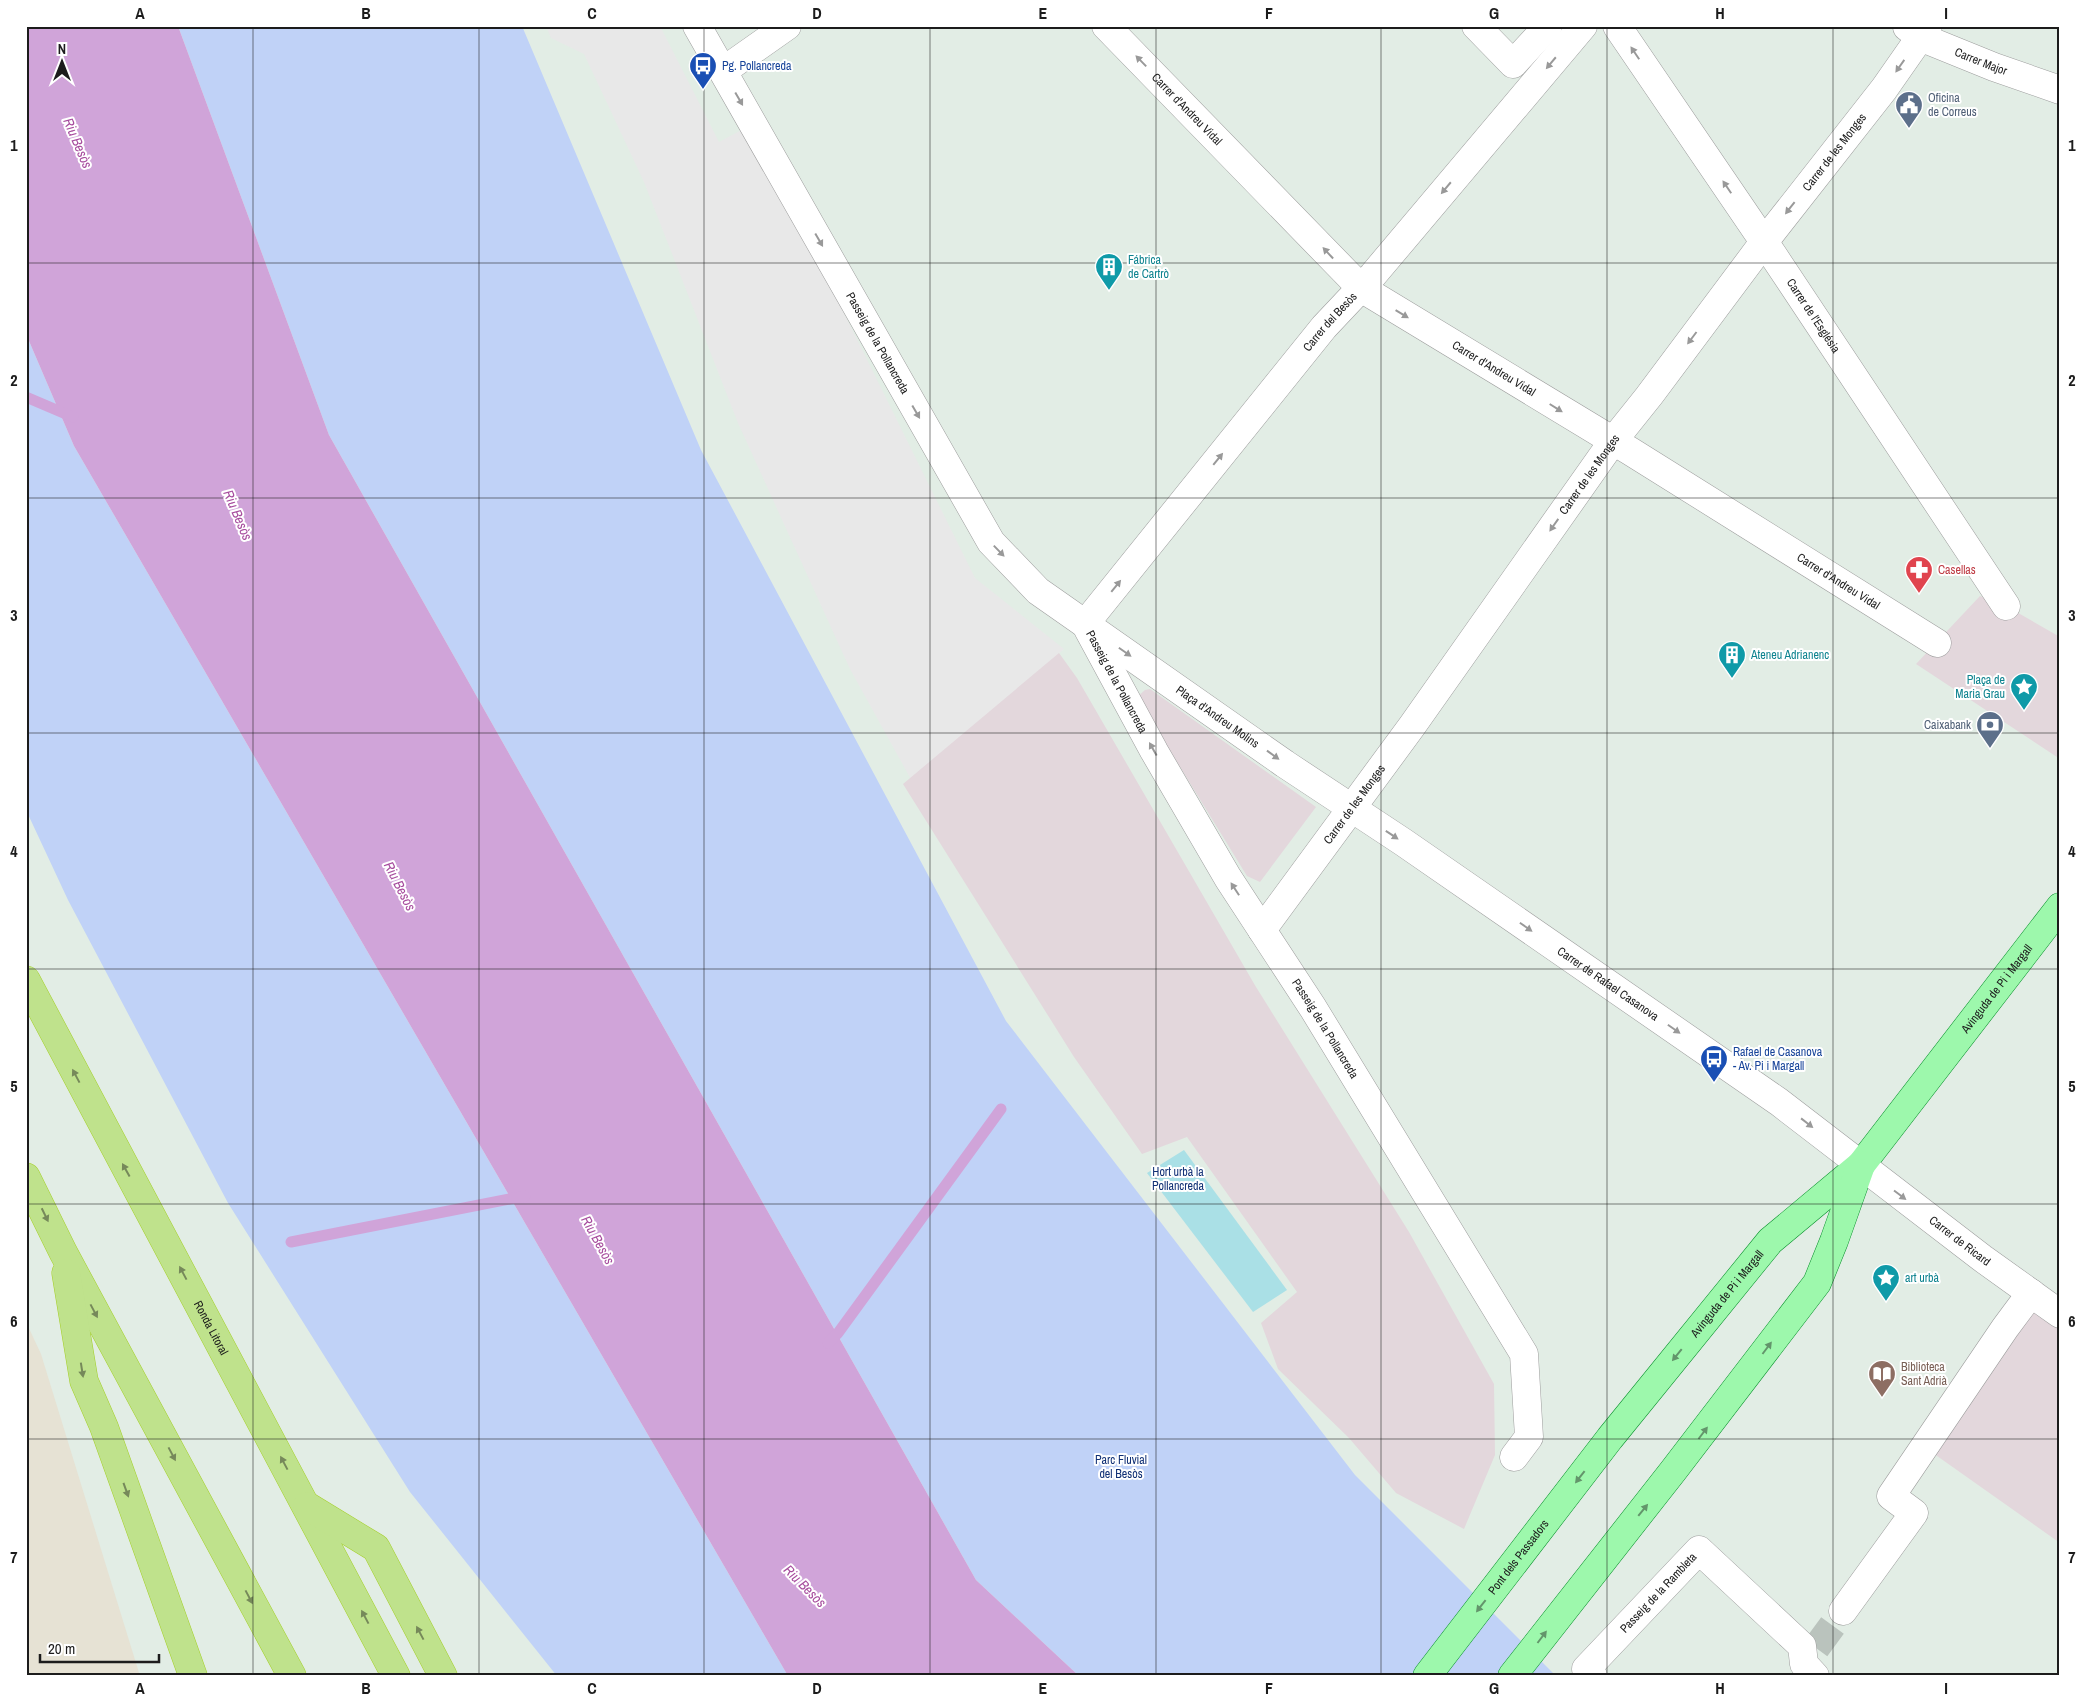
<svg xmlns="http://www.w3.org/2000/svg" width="2086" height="1702" font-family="'Archivo Narrow',sans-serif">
  <rect width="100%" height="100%" fill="#e2ede5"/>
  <path fill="#e6e2d4" d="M26 1322 41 1354 140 1676H26Z"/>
  <path fill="#aae0e6" d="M1184 1150 1287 1290 1253 1312 1147 1173Z"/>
  <path fill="#c0d2f7" d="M178 26H522L701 450 1006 1021 1355 1475 1556 1676H1079L976 1580 329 435Z
    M26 334 74 446 788 1676H557L410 1492 228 1203 68 900 26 810Z"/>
  <path fill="#e8e8e8" d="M546 26H660L719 142 751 125 975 578 1064 649 961 744 913 783 850 669 738 423 644 182 584 54 551 38Z"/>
  <path fill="#e3d7dc" d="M1980 596 2006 606 2060 637V759L1916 664Z
    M1059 653 1077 678 1256 987 1409 1232 1494 1384 1495 1455 1464 1529 1396 1493 1349 1438 1278 1369 1261 1323 1297 1292 1187 1137 1142 1154 1074 1057 903 784Z
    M1150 689 1316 807 1260 882 1247 876 1137 697 1145 690Z
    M2031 1306 2060 1328V1543L1930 1451Z"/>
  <path fill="#d0a4d9" d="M26 26H178L329 435 976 1580 1079 1676H788L74 446 26 334Z"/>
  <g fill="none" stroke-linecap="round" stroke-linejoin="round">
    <path stroke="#d0a4d9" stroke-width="11" d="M26 397 73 417
      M291 1242 525 1196
      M828 1343 838 1333 1001 1109"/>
    <path stroke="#bac3bd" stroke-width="28" stroke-dasharray="28 14" stroke-linecap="butt" d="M1816 1648 1843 1611"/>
    <defs>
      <g id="minor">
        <path id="s1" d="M697 26 991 542 1038 591 1285 764 1403 842 1779 1102 1982 1258 2060 1314"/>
        <path id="s2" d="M1106 26 1361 288 1630 451 1937 643"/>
        <path d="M1476 26 1513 64 1548 26"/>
        <path id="s3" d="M1617 26 1773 255 2006 606"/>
        <path id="s4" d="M1907 27 1920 37 1994 67 2060 90"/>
        <path d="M723 71 787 26"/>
        <path id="s5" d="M1085 624 1324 327 1373 275 1583 26"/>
        <path id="s6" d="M1088 629 1154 751 1228 878 1313 1008 1524 1354 1529 1437 1514 1457"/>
        <path id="s7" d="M1262 930 1412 726 1613 441 1649 396 1764 242 1884 89 1928 26"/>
        <path d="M1843 1611 1914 1513 1891 1496 2005 1328 2031 1293"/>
        <path id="s8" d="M1593 1676 1586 1669 1699 1550 1802 1646 1804 1664 1815 1676"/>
      </g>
      <g id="major">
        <path id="s9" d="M1427 1676 1610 1438 1770 1241 1861 1165 2060 907"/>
        <path d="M1512 1676 1673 1471 1817 1283 1834 1241 1861 1165"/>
      </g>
      <g id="highway">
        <path id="s10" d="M26 980 396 1676"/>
        <path d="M26 1177 63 1252 292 1676"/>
        <path d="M66 1273 84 1381 104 1427 193 1676"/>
        <path d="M307 1506 376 1548 443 1676"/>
      </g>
    </defs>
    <use href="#minor" stroke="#9d9d9d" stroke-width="29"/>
    <use href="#major" stroke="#068e2a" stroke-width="29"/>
    <use href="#highway" stroke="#a6d02b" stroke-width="29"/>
    <use href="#minor" stroke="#fff" stroke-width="28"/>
    <use href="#major" stroke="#9df8ac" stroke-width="28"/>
    <use href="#highway" stroke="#bfe28c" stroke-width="28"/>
  </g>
  <defs><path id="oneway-solid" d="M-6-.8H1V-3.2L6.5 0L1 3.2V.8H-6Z" transform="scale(1.25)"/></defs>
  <g fill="#999">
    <use href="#oneway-solid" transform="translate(1635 53) rotate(-124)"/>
    <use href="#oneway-solid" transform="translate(1141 61) rotate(-134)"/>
    <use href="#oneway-solid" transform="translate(1551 63) rotate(130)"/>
    <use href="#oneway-solid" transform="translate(1900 66) rotate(125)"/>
    <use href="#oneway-solid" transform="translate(739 99) rotate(60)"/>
    <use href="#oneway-solid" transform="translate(1727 187) rotate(-124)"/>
    <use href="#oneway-solid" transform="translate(1446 188) rotate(130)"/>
    <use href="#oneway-solid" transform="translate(1790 208) rotate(128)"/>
    <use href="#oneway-solid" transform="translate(819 240) rotate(60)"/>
    <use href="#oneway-solid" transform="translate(1328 253) rotate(-133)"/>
    <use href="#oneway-solid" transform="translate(1402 314) rotate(31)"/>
    <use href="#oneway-solid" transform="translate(1692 338) rotate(127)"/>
    <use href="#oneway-solid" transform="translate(1556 408) rotate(32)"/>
    <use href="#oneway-solid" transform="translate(916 412) rotate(60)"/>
    <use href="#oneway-solid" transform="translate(1218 459) rotate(-51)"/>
    <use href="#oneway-solid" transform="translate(1554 525) rotate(125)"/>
    <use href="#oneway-solid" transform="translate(999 551) rotate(46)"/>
    <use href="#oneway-solid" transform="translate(1116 586) rotate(-51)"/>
    <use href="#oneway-solid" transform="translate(1125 652) rotate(35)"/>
    <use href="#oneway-solid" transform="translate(1153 749) rotate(-119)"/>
    <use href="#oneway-solid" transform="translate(1273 755) rotate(36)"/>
    <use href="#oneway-solid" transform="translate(1392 835) rotate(34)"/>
    <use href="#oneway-solid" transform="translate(1235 889) rotate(-123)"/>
    <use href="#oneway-solid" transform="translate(1526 927) rotate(35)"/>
    <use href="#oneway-solid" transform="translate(1674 1029) rotate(35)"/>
    <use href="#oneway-solid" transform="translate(1807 1123) rotate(38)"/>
    <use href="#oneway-solid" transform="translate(1900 1195) rotate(37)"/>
  </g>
  <g fill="#76895a">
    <use href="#oneway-solid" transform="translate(76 1076) rotate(-118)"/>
    <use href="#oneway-solid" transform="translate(126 1170) rotate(-119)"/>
    <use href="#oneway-solid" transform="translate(45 1215) rotate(64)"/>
    <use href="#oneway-solid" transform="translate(183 1273) rotate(-118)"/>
    <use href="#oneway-solid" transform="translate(94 1311) rotate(62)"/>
    <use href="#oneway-solid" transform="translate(82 1370) rotate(81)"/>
    <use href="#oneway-solid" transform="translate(172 1454) rotate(62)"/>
    <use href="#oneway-solid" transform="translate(284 1463) rotate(-118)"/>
    <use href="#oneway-solid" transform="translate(126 1490) rotate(70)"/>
    <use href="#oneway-solid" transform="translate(249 1597) rotate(62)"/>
    <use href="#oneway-solid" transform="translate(365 1617) rotate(-118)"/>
    <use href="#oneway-solid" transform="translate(420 1633) rotate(-118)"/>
  </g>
  <g fill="#63956b">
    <use href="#oneway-solid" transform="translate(1767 1348) rotate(-53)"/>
    <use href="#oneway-solid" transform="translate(1677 1355) rotate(129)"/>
    <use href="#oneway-solid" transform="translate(1703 1433) rotate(-53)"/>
    <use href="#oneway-solid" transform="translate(1580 1477) rotate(128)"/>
    <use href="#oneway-solid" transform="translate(1643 1510) rotate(-51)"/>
    <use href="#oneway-solid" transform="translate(1481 1606) rotate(128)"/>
    <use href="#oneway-solid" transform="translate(1542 1637) rotate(-53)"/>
  </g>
  <path fill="none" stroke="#1c1c1c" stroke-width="1" stroke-opacity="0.55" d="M253 26V1676M479 26V1676M704 26V1676M930 26V1676M1156 26V1676M1381 26V1676M1607 26V1676M1833 26V1676M26 263H2060M26 498H2060M26 733H2060M26 969H2060M26 1204H2060M26 1439H2060"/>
  <defs>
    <symbol id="bus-pin" viewBox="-11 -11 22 30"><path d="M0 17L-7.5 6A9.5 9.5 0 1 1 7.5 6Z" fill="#1a4fb4" stroke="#fff"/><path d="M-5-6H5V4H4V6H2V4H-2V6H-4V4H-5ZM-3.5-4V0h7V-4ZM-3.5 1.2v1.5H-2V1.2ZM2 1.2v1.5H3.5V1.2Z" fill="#fff"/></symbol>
    <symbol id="civic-pin" viewBox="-11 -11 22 30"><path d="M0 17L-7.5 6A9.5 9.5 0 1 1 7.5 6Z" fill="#5c6f8a" stroke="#fff"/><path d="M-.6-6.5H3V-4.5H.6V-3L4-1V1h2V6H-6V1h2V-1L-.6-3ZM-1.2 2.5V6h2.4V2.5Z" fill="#fff"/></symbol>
    <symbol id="building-pin" viewBox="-11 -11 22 30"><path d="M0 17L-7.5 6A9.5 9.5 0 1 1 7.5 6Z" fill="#0f9aa8" stroke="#fff"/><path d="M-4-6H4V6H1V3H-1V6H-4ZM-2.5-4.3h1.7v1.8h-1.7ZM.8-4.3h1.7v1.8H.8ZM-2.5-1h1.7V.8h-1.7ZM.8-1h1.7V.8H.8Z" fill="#fff"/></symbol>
    <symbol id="pharmacy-pin" viewBox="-11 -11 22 30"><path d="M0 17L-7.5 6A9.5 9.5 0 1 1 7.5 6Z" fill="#e0444e" stroke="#fff"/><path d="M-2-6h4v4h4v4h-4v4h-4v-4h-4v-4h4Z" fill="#fff"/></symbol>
    <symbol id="sight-pin" viewBox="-11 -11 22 30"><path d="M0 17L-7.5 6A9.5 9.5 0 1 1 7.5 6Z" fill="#0f9aa8" stroke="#fff"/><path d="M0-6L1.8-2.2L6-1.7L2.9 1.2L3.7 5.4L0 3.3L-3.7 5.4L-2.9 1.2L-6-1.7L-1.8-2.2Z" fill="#fff"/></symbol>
    <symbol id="bank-pin" viewBox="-11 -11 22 30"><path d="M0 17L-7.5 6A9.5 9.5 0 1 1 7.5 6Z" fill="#5c6f8a" stroke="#fff"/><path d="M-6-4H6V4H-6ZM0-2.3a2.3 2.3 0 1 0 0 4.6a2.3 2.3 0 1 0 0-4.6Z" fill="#fff"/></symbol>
    <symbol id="library-pin" viewBox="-11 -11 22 30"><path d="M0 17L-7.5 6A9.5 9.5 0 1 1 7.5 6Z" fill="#8d6e63" stroke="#fff"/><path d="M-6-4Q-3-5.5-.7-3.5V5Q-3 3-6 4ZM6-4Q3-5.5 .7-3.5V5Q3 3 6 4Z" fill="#fff"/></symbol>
  </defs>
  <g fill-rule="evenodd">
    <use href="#bus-pin" x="687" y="50" width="32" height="43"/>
    <use href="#civic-pin" x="1893" y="89" width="32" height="43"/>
    <use href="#building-pin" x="1093" y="251" width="32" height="43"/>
    <use href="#pharmacy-pin" x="1903" y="554" width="32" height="43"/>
    <use href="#building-pin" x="1716" y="639" width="32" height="43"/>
    <use href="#sight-pin" x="2008" y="671" width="32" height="43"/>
    <use href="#bank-pin" x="1974" y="709" width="32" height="43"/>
    <use href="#bus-pin" x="1698" y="1043" width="32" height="43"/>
    <use href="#sight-pin" x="1870" y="1262" width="32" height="43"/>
    <use href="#library-pin" x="1866" y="1358" width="32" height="43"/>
  </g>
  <g text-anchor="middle" stroke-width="4" stroke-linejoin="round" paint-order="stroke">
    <g font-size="12" fill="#1c1c1c" stroke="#fff">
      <text dy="4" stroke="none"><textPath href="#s4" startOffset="82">Carrer Major</textPath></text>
      <text dy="4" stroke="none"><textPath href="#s2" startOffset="116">Carrer d'Andreu Vidal</textPath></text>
      <text dy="4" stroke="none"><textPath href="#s7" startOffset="966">Carrer de les Monges</textPath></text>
      <text dy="4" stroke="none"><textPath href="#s3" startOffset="350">Carrer de l'Església</textPath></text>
      <text dy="4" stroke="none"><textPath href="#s5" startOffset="389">Carrer del Besòs</textPath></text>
      <text dy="4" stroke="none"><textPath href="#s1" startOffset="365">Passeig de la Pollancreda</textPath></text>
      <text dy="4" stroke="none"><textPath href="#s2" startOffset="521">Carrer d'Andreu Vidal</textPath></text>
      <text dy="4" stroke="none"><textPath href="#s7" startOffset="561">Carrer de les Monges</textPath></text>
      <text dy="4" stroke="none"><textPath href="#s2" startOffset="926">Carrer d'Andreu Vidal</textPath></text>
      <text dy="4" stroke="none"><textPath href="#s6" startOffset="60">Passeig de la Pollancreda</textPath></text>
      <text dy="4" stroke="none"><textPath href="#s1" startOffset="881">Plaça d'Andreu Molins</textPath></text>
      <text dy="4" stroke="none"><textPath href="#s7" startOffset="156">Carrer de les Monges</textPath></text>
      <text dy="4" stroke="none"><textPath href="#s1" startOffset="1354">Carrer de Rafael Casanova</textPath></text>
      <text dy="4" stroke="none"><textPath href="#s9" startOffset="895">Avinguda de Pi i Margall</textPath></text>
      <text dy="4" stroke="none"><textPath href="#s6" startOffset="465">Passeig de la Pollancreda</textPath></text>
      <text dy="4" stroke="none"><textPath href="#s1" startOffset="1790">Carrer de Ricard</textPath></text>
      <text dy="4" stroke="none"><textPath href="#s9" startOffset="486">Avinguda de Pi i Margall</textPath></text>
      <text dy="4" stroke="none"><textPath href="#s10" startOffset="394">Ronda Litoral</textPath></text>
      <text dy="4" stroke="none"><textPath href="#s9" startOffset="150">Pont dels Passadors</textPath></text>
      <text dy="4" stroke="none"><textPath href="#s8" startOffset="115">Passeig de la Rambleta</textPath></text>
    </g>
    <g font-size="12" fill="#164399" stroke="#fff" text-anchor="start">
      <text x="722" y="70">Pg. Pollancreda</text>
      <text x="1733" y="1056">Rafael de Casanova<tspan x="1733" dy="14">- Av. Pi i Margall</tspan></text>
    </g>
    <g font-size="12" fill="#4e5e75" stroke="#fff" text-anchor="start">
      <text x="1928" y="102">Oficina<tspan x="1928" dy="14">de Correus</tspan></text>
      <text x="1971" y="729" text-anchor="end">Caixabank</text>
    </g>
    <g font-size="12" fill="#0d838f" stroke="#fff" text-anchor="start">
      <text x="1128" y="264">Fábrica<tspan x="1128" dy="14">de Cartrò</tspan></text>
      <text x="1751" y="659">Ateneu Adrianenc</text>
      <text x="2005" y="684" text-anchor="end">Plaça de<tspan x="2005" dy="14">Maria Grau</tspan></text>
      <text x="1905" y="1282">art urbà</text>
    </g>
    <g font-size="12" fill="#be3a42" stroke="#fff" text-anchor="start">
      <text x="1938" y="574">Casellas</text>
    </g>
    <g font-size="12" fill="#103075" stroke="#fff">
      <text x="1178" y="1176">Hort urbà la<tspan x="1178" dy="14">Pollancreda</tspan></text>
      <text x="1121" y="1464">Parc Fluvial<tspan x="1121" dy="14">del Besòs</tspan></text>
    </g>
    <g font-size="12" fill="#785e54" stroke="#fff" text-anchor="start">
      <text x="1901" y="1371">Biblioteca<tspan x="1901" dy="14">Sant Adrià</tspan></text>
    </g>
    <g font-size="14" font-style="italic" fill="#a74d9e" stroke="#fff">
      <text transform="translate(78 143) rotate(67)" y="5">Riu Besòs</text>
      <text transform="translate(238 515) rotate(67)" y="5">Riu Besòs</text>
      <text transform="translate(400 886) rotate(63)" y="5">Riu Besòs</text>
      <text transform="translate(598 1240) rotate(61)" y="5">Riu Besòs</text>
      <text transform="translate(805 1586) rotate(45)" y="5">Riu Besòs</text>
    </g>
  </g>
  <rect width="2086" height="1702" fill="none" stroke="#ffffff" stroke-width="55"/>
  <g transform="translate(62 62)" stroke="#ffffff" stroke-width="4" paint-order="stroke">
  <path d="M0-4L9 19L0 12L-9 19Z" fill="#1c1c1c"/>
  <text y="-8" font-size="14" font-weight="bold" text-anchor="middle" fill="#1c1c1c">N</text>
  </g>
  <path d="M40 1654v8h119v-8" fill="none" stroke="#1c1c1c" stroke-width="2.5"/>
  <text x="48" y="1654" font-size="15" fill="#1c1c1c" stroke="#ffffff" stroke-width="4" paint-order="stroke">20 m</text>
  <rect x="28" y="28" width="2030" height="1646" fill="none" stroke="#1c1c1c" stroke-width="2"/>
  <g font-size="16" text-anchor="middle" font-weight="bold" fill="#1c1c1c">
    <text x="140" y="19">A</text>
    <text x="366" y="19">B</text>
    <text x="592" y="19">C</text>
    <text x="817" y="19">D</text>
    <text x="1043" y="19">E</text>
    <text x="1269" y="19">F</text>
    <text x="1494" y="19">G</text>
    <text x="1720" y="19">H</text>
    <text x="1946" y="19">I</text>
    <text x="14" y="151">1</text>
    <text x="2072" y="151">1</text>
    <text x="14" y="386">2</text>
    <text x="2072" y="386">2</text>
    <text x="14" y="621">3</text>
    <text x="2072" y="621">3</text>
    <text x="14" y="857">4</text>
    <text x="2072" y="857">4</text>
    <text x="14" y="1092">5</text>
    <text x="2072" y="1092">5</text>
    <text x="14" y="1327">6</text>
    <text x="2072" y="1327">6</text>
    <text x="14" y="1563">7</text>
    <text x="2072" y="1563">7</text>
    <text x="140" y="1694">A</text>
    <text x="366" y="1694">B</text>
    <text x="592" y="1694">C</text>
    <text x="817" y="1694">D</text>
    <text x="1043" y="1694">E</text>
    <text x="1269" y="1694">F</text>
    <text x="1494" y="1694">G</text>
    <text x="1720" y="1694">H</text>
    <text x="1946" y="1694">I</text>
  </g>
</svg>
